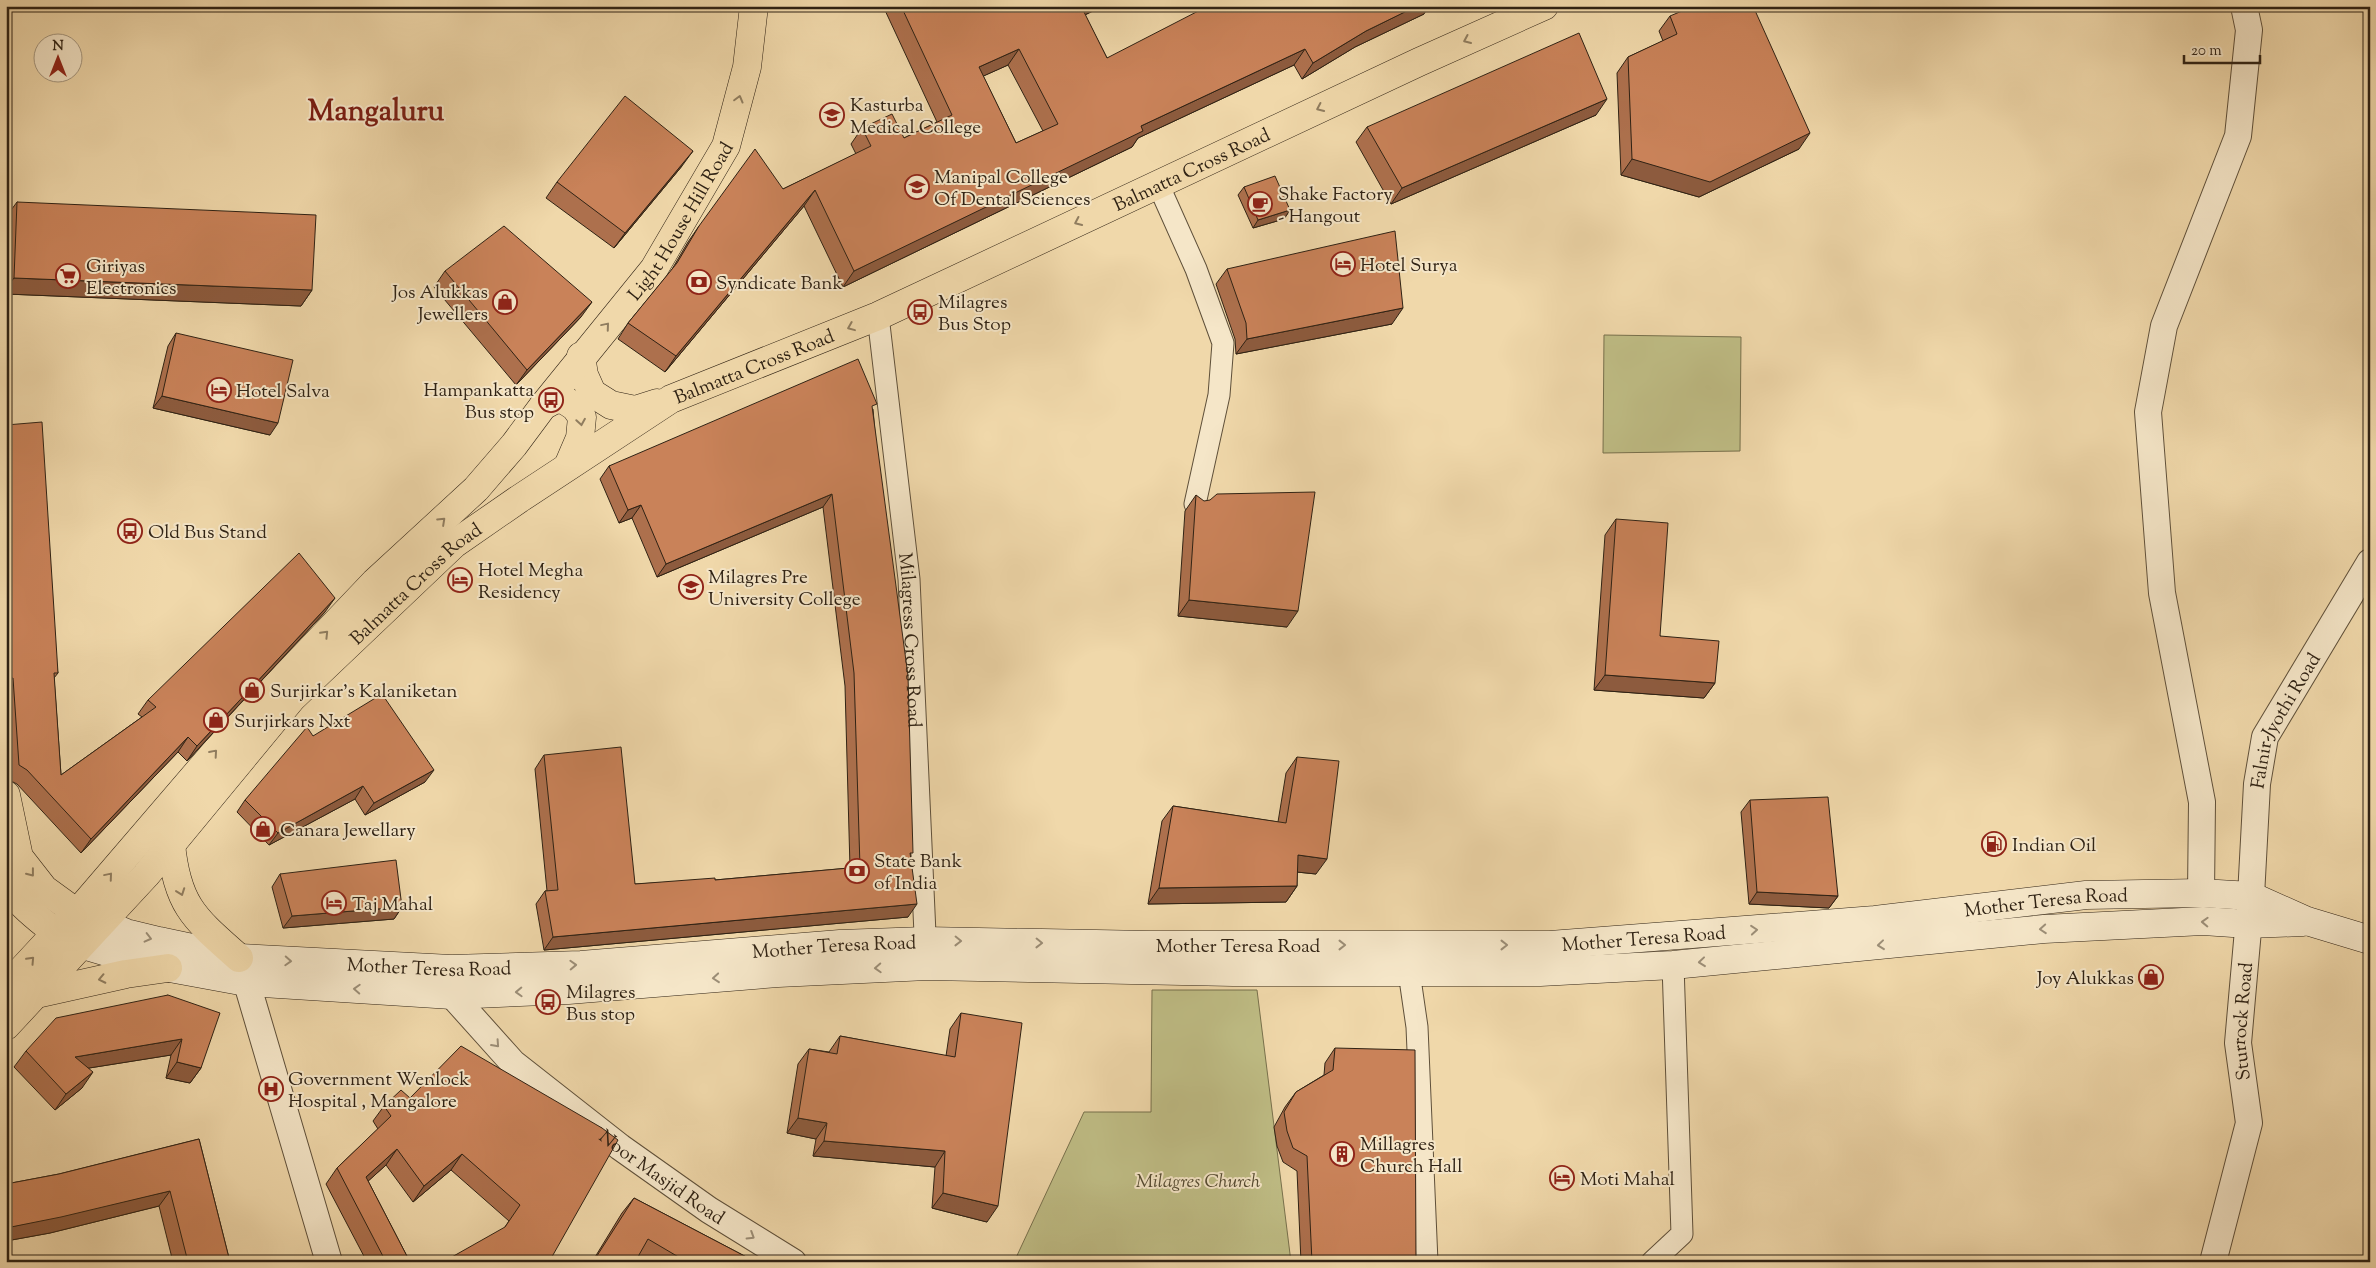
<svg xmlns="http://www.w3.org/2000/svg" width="2376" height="1268" font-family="'Sorts Mill Goudy',serif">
  <rect width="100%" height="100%" fill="#f0d8aa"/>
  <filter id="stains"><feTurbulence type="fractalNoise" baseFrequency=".004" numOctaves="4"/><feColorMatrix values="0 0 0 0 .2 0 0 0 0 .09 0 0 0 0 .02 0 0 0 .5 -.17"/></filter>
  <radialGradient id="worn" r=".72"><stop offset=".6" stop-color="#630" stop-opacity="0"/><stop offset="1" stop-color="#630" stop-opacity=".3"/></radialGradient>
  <path fill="#bfbd85" stroke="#77704c" d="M1604 335 1741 337 1740 451 1603 453Z
    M1152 990H1257L1291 1262H1014L1084 1112H1151Z"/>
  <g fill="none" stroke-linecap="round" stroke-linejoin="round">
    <defs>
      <g id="minor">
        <path d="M1158 184 1196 269 1223 343 1219 395 1195 504"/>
        <path id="s1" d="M878 316 909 579 926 956"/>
        <path d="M1409 972 1417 1027 1427 1262"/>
        <path d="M1652 1262 1682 1234 1673 965"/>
      </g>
      <g id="tertiary">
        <path d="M2201 893 2202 802 2162 593 2148 412 2164 326 2238 136 2249 30 2244 6"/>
        <path d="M241 963 329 1262"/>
        <path id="s2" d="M451 979 452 995 513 1063 620 1147 709 1210 793 1262"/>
        <path id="s3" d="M2213 1262 2249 1123 2238 1043 2251 896 2257 784 2265 737 2370 562"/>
      </g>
      <g id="secondary">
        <path id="s4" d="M102 923 126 933 159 941 239 958 451 969 581 965 840 944 925 941 1150 945H1550L1875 920 2086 895 2201 893 2251 896 2307 921 2370 940"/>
        <path d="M80 944 148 964 246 982 452 995 568 990 778 973 927 966 1233 972H1540L1673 965 2044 929 2203 921 2248 924 2303 922"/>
      </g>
      <g id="primary">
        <path d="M581 356 584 375 592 393 611 405 635 410 657 403"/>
        <path id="s5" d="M543 406 654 269 726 146 747 67 754 6"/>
        <path d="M6 795 19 857 44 889 77 913"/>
        <path d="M171 844C177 906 195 919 239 958"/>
        <path d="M6 883C18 904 38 918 56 933"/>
        <path d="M6 987 56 933 77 913 216 751 278 684 375 582 476 489 514 445 543 406 554 400 563 399 575 407 582 417 580 438 568 466"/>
        <path d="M36 994 126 974 168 968"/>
        <path id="s6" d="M6 1026 146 875 292 698 454 544 519 499 671 399 878 316 1419 62 1544 6"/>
      </g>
    </defs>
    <use href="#minor" stroke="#5f503a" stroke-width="23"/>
    <use href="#tertiary" stroke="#5f503a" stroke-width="28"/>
    <use href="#secondary" stroke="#2f2214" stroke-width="29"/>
    <use href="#primary" stroke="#2f2214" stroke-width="29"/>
    <use href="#minor" stroke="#f5e6c8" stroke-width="21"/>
    <use href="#tertiary" stroke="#f5e6c8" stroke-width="26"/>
    <use href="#secondary" stroke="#f5e6c8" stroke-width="28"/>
    <use href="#primary" stroke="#f0d8aa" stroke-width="28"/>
  </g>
  <path fill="#ad704d" stroke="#2f2214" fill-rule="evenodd" d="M883 6H1103L1085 15 1107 58 1424 14 1355 47 1302 79 1294 65 1138 138 1132 147 843 287 804 206 665 372 618 339 628 323 671 271 688 242 699 226 783 189 856 154 851 144 862 128 904 138 937 122ZM1008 65 1043 131 1016 143 983 76Z
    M1670 16 1799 149 1699 197 1621 175 1617 73 1628 57 1663 41 1659 31Z
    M1596 115 1391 204 1356 142 1367 127Z
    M682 166 614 248 546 198 557 182Z
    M1244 187 1290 210 1284 219 1253 228 1238 195Z
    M17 202 312 290 301 306 6 294V217Z
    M1227 269 1392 324 1236 354 1235 339 1216 284Z
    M445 271 581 317 516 385 434 287Z
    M176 333 270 435 153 408 168 346Z
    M873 409 911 856 908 917 544 950 536 904 545 891H547L535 769 544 755 635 884 715 880 850 868 845 686 823 507 657 577 632 518 619 523 600 479 609 466Z
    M6 425 58 673 54 678 61 775 142 717 138 714 148 700 325 612 187 761 178 752 81 853 17 784 9 780 6 737Z
    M1196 495 1287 627 1178 616 1185 511Z
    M1616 519 1660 636 1715 683 1704 698 1594 690 1605 535Z
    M313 736 425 782 365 815 355 799 269 845 237 812 245 800Z
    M1297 757 1316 874 1297 872V886L1286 902 1148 904 1162 821 1173 806 1278 822 1286 773Z
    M1750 800 1838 896 1829 908 1749 904 1741 812Z
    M280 874 402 907 394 919 283 928 272 887Z
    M168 995 201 1068 190 1083 166 1078 171 1055 89 1068 82 1088 55 1110 14 1067 26 1051Z
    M961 1013 987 1222 932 1208 935 1167 813 1156 816 1139 787 1133 798 1064 809 1049 829 1052 840 1036 946 1056 950 1029Z
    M1335 1048 1416 1262H1301L1297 1171 1283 1162 1277 1146 1274 1127 1285 1107 1296 1092 1324 1075 1325 1063Z
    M410 1098 602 1128 505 1227 509 1221 451 1170 413 1202 386 1165 368 1181 410 1262H367L326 1184 337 1168 378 1129 373 1121 384 1106Z
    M199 1139 230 1262H173L159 1206 50 1233 6 1241V1184L59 1174Z
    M634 1198 756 1262H649L638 1255 635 1262H592L622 1213Z"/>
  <path fill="#8d5b3e" stroke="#2f2214" d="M1081 6H1103L1070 22Z
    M1417 6H1429L1424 14 1355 47 1302 79 1313 63 1366 31Z
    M1019 49 1008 65 968 83 979 67Z
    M1305 49 1294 65 1138 138 1132 147 843 287 854 271 1141 126Z
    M1607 99 1596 115 1391 204 1402 188Z
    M1810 133 1799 149 1699 197 1621 175 1632 159Z
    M693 151 682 166 614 248 625 233Z
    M815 190 804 206 665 372 676 356Z
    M1290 210 1284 219 1253 228 1258 220Z
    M14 278 312 290 301 306 6 294V288Z
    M592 302 581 317 516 385 527 370Z
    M1403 308 1392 324 1236 354 1247 339Z
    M162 396 278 423 270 435 153 408Z
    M832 494 823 507 657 577 666 564Z
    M641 505 632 518 619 523 628 510Z
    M335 598 325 612 187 761 197 746Z
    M1189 600 1298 611 1287 627 1178 616Z
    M1605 675 1715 683 1704 698 1594 690Z
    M6 678H13L6 688Z
    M188 737 178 752 81 853 91 839Z
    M434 770 425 782 365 815 374 803Z
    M363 786 355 799 269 845 278 833Z
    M1298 855 1327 859 1316 874 1287 871Z
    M1297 886 1286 902 1148 904 1159 888Z
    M1757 892 1838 896 1829 908 1749 904Z
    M917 904 908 917 544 950 553 937Z
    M402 907 394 919 283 928 292 916Z
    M182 1039 171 1055 64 1072 75 1057Z
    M177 1062 201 1068 190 1083 166 1078Z
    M93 1072 82 1088 55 1110 66 1094Z
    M798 1118 827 1123 816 1139 787 1133Z
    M824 1141 945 1151 935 1167 813 1156Z
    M397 1149 386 1165 355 1193 366 1177Z
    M462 1154 451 1170 413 1202 424 1186Z
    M170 1191 159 1206 50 1233 6 1241V1228Z
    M943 1193 998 1206 987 1222 932 1208Z"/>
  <path fill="#c98259" stroke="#2f2214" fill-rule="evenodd" d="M901 6H1081L1107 58 1208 6H1417L1366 31 1313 63 1305 49 1141 126 1143 131 854 271 815 190 676 356 628 323 677 263 699 226 755 149 783 189 871 146 862 128 892 114 904 138 952 115ZM1019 49 1058 124 1016 143 979 67Z
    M1694 6H1753L1810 133 1710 182 1632 159 1628 57 1677 34 1670 16Z
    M1579 33 1607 99 1402 188 1367 127Z
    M625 96 693 151 625 233 557 182Z
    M1275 176 1290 210 1258 220 1244 187Z
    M17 202 316 215 312 290 14 278Z
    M504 226 592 302 527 370 445 271Z
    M1395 231 1403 308 1247 339 1246 323 1227 269Z
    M176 333 293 360 278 423 162 396Z
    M858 359 877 404 872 406 908 676 913 853H910L917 904 553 937 545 891 558 890 544 755 621 747 635 884 715 878V880L860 867 854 673 832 494 666 564 641 505 628 510 609 466Z
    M42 422 58 673H54L61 775 156 707 148 700 299 553 335 598 197 746 188 737 91 839 27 770 19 765 13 678H6V425Z
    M1315 492 1298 611 1189 600 1196 495 1204 501 1210 500 1217 494Z
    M1616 519 1668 523 1660 636 1719 641 1715 683 1605 675Z
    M382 694 434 770 374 803 363 786 278 833 245 800 307 727 313 736Z
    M1297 757 1339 761 1327 859 1298 855 1297 886 1159 888 1173 806 1286 823Z
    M1828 797 1838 896 1757 892 1750 800Z
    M396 860 402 907 292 916 280 874Z
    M168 995 220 1013 201 1068 177 1062 182 1039 75 1057 93 1072 66 1094 26 1051 56 1018Z
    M961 1013 1022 1023 998 1206 943 1193 945 1151 824 1141 827 1123 798 1118 809 1049 837 1054 840 1036 955 1057Z
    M461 1046 602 1128 618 1140 549 1262H443L505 1227 520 1205 462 1154 424 1186 397 1149 366 1177 410 1262H386L337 1168 391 1116 384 1106 401 1090 410 1098Z
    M1335 1048 1415 1050 1416 1262H1312L1307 1156 1293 1148 1287 1131 1284 1112 1296 1092 1333 1070Z
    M199 1139 230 1262H188L170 1191 61 1217 6 1228V1184L59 1174Z
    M634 1198 756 1262H687L648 1239 635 1262H593Z"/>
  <defs><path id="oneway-chevron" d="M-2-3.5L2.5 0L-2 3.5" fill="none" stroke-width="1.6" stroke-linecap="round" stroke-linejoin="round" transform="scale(1.25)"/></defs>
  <g stroke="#907d5f">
    <use href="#oneway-chevron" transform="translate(1467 40) rotate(156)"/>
    <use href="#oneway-chevron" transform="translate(739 99) rotate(-75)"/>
    <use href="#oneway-chevron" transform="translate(1320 108) rotate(155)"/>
    <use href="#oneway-chevron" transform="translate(1078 222) rotate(155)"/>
    <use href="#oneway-chevron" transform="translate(606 326) rotate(-50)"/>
    <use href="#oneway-chevron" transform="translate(851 327) rotate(158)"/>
    <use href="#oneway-chevron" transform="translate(581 422) rotate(81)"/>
    <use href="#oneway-chevron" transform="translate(442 521) rotate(-43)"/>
    <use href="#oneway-chevron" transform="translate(325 634) rotate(-46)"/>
    <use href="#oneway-chevron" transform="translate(214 753) rotate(-49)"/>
    <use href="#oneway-chevron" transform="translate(31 873) rotate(52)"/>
    <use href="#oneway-chevron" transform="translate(109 876) rotate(-50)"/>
    <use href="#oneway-chevron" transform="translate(181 892) rotate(70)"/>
    <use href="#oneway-chevron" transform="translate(31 960) rotate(-47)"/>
    <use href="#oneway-chevron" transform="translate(102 979) rotate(168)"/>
  </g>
  <g stroke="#9c8e77">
    <use href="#oneway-chevron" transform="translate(2205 922) rotate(-178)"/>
    <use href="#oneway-chevron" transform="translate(2043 929) rotate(176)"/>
    <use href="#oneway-chevron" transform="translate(1754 930) rotate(-5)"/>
    <use href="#oneway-chevron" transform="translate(148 938) rotate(14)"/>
    <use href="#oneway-chevron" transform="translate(958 941) rotate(1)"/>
    <use href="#oneway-chevron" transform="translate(1039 943) rotate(1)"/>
    <use href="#oneway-chevron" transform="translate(1342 945)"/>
    <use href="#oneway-chevron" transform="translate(1504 945)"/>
    <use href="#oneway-chevron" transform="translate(1881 945) rotate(174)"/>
    <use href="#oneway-chevron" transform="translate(288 961) rotate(3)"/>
    <use href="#oneway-chevron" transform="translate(1702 962) rotate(174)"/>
    <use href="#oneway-chevron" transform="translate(573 965) rotate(-2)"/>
    <use href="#oneway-chevron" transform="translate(878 968) rotate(177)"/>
    <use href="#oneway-chevron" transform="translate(716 978) rotate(175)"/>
    <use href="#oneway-chevron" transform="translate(357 989) rotate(-177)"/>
    <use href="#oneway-chevron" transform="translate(519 992) rotate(178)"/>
    <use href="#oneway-chevron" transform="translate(496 1044) rotate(48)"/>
    <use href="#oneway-chevron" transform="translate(751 1236) rotate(32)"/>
  </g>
  <defs>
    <symbol id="university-ring" viewBox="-11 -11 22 22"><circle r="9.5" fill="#f5e6c8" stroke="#8f2418" stroke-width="1.5"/><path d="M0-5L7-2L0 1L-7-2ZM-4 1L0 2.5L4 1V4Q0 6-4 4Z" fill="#8f2418"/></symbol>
    <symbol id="cafe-ring" viewBox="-11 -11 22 22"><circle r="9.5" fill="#f5e6c8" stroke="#8f2418" stroke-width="1.5"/><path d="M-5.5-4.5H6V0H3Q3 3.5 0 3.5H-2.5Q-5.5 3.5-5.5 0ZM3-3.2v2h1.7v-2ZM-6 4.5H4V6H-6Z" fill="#8f2418"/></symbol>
    <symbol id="hotel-ring" viewBox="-11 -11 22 22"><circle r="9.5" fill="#f5e6c8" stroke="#8f2418" stroke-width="1.5"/><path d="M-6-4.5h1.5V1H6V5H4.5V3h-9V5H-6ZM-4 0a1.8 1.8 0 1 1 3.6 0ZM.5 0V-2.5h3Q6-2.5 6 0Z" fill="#8f2418"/></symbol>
    <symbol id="supermarket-ring" viewBox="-11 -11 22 22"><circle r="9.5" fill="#f5e6c8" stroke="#8f2418" stroke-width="1.5"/><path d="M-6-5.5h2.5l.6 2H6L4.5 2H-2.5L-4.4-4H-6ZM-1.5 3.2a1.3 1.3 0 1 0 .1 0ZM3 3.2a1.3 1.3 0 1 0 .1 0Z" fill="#8f2418"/></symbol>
    <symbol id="bank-ring" viewBox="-11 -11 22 22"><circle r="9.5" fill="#f5e6c8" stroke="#8f2418" stroke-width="1.5"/><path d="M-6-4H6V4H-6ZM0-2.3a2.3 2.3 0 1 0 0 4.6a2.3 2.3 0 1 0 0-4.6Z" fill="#8f2418"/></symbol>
    <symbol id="shop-ring" viewBox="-11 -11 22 22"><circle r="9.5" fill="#f5e6c8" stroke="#8f2418" stroke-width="1.5"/><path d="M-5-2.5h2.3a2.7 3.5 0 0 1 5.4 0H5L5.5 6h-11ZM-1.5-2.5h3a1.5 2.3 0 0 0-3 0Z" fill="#8f2418"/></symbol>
    <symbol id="bus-ring" viewBox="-11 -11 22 22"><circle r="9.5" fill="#f5e6c8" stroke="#8f2418" stroke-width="1.5"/><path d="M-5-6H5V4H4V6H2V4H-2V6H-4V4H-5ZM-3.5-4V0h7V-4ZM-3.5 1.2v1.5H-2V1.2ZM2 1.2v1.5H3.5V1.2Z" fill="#8f2418"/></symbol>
    <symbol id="school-ring" viewBox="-11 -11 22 22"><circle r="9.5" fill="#f5e6c8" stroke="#8f2418" stroke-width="1.5"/><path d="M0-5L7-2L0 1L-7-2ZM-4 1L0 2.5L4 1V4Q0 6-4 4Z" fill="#8f2418"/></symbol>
    <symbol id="fuel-ring" viewBox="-11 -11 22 22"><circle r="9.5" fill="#f5e6c8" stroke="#8f2418" stroke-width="1.5"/><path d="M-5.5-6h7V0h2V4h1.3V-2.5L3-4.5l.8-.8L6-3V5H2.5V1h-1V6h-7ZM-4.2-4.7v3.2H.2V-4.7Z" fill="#8f2418"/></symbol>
    <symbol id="hospital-ring" viewBox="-11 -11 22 22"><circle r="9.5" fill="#f5e6c8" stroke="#8f2418" stroke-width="1.5"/><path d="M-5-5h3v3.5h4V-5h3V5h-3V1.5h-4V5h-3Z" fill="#8f2418"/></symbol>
    <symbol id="building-ring" viewBox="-11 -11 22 22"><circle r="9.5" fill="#f5e6c8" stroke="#8f2418" stroke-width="1.5"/><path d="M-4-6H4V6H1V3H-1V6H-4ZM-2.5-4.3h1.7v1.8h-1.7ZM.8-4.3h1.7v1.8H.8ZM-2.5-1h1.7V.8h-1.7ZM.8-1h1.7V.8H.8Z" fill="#8f2418"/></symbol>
  </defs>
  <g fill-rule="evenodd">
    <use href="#university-ring" x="818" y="101" width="28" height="28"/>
    <use href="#university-ring" x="903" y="173" width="28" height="28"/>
    <use href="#cafe-ring" x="1246" y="190" width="28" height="28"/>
    <use href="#hotel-ring" x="1329" y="250" width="28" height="28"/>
    <use href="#supermarket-ring" x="54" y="262" width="28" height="28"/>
    <use href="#bank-ring" x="685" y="268" width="28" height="28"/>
    <use href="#shop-ring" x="491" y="288" width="28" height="28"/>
    <use href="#bus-ring" x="906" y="298" width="28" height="28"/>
    <use href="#hotel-ring" x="205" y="376" width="28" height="28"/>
    <use href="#bus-ring" x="537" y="386" width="28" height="28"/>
    <use href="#bus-ring" x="116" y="517" width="28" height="28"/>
    <use href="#hotel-ring" x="446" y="566" width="28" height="28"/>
    <use href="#school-ring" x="677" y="573" width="28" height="28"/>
    <use href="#shop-ring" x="238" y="676" width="28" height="28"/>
    <use href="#shop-ring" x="202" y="706" width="28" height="28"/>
    <use href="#shop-ring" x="249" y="815" width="28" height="28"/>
    <use href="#fuel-ring" x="1980" y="830" width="28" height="28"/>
    <use href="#bank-ring" x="843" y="857" width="28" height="28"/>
    <use href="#hotel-ring" x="320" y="889" width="28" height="28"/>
    <use href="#shop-ring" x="2137" y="963" width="28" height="28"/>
    <use href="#bus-ring" x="534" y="988" width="28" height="28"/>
    <use href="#hospital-ring" x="257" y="1075" width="28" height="28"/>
    <use href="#building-ring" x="1328" y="1140" width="28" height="28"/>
    <use href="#hotel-ring" x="1548" y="1164" width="28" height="28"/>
  </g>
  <g text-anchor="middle" stroke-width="4" stroke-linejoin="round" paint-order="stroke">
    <g font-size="19" fill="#2f2214" stroke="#f5e6c8" text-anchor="start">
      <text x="850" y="111">Kasturba<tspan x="850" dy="22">Medical College</tspan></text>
      <text x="934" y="183">Manipal College<tspan x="934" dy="22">Of Dental Sciences</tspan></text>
      <text x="1278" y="200">Shake Factory<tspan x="1278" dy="22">- Hangout</tspan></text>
      <text x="1360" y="271">Hotel Surya</text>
      <text x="86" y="272">Giriyas<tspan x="86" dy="22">Electronics</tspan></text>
      <text x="716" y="289">Syndicate Bank</text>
      <text x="488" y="298" text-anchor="end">Jos Alukkas<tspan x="488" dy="22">Jewellers</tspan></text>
      <text x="938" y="308">Milagres<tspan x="938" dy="22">Bus Stop</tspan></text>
      <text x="534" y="396" text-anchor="end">Hampankatta<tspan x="534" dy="22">Bus stop</tspan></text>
      <text x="236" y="397">Hotel Salva</text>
      <text x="148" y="538">Old Bus Stand</text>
      <text x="478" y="576">Hotel Megha<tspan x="478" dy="22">Residency</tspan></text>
      <text x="708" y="583">Milagres Pre<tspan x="708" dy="22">University College</tspan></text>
      <text x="270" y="697">Surjirkar's Kalaniketan</text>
      <text x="234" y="727">Surjirkars Nxt</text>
      <text x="280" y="836">Canara Jewellary</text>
      <text x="2012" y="851">Indian Oil</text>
      <text x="874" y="867">State Bank<tspan x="874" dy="22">of India</tspan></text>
      <text x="352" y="910">Taj Mahal</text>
      <text x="2134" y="984" text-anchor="end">Joy Alukkas</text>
      <text x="566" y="998">Milagres<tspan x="566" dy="22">Bus stop</tspan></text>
      <text x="288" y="1085">Government Wenlock<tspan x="288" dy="22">Hospital , Mangalore</tspan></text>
      <text x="1360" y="1150">Millagres<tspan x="1360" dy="22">Church Hall</tspan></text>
      <text x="1580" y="1185">Moti Mahal</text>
    </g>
    <g font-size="19" fill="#2f2214" stroke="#f5e6c8">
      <text dy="7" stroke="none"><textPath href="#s6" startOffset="1489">Balmatta Cross Road</textPath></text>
      <text dy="7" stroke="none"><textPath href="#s5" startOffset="231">Light House Hill Road</textPath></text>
      <text dy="7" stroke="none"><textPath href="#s6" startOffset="1009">Balmatta Cross Road</textPath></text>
      <text dy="7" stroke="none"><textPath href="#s6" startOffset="604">Balmatta Cross Road</textPath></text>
      <text dy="7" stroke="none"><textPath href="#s1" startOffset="326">Milagress Cross Road</textPath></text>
      <text dy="7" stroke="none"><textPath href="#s3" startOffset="554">Falnir-Jyothi Road</textPath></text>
      <text dy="7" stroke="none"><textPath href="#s4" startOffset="1952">Mother Teresa Road</textPath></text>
      <text dy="7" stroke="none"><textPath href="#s4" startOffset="1548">Mother Teresa Road</textPath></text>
      <text dy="7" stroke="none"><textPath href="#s4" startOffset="1142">Mother Teresa Road</textPath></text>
      <text dy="7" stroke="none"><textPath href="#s4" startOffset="738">Mother Teresa Road</textPath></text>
      <text dy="7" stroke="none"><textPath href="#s4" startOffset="332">Mother Teresa Road</textPath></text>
      <text dy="7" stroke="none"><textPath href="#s3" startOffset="246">Sturrock Road</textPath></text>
      <text dy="7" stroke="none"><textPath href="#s2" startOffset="295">Noor Masjid Road</textPath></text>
    </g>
    <g font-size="19" font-style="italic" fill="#534930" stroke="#f5e6c8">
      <text x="1198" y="1187">Milagres Church</text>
    </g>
    <g font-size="29" font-weight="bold" fill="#7a1f14" stroke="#f5e6c8">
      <text x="376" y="120">Mangaluru</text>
    </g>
  </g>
  <rect width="2376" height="1268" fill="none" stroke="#f0d8aa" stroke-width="25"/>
  <rect x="8" y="8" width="2361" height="1253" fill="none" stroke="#2f2214" stroke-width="2.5"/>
  <rect x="12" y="12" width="2351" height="1243" fill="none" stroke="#2f2214"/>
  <g transform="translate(58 58)"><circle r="24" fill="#f5e6c8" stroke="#a69880"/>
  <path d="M0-4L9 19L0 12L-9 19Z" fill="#8f2418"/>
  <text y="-8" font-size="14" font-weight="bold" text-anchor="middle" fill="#2f2214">N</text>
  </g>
  <path d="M2184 55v8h76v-8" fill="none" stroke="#2f2214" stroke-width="2.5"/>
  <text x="2191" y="55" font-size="15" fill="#2f2214" stroke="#f5e6c8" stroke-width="4" paint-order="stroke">20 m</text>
  <rect width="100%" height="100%" filter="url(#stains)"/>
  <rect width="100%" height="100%" fill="url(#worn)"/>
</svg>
